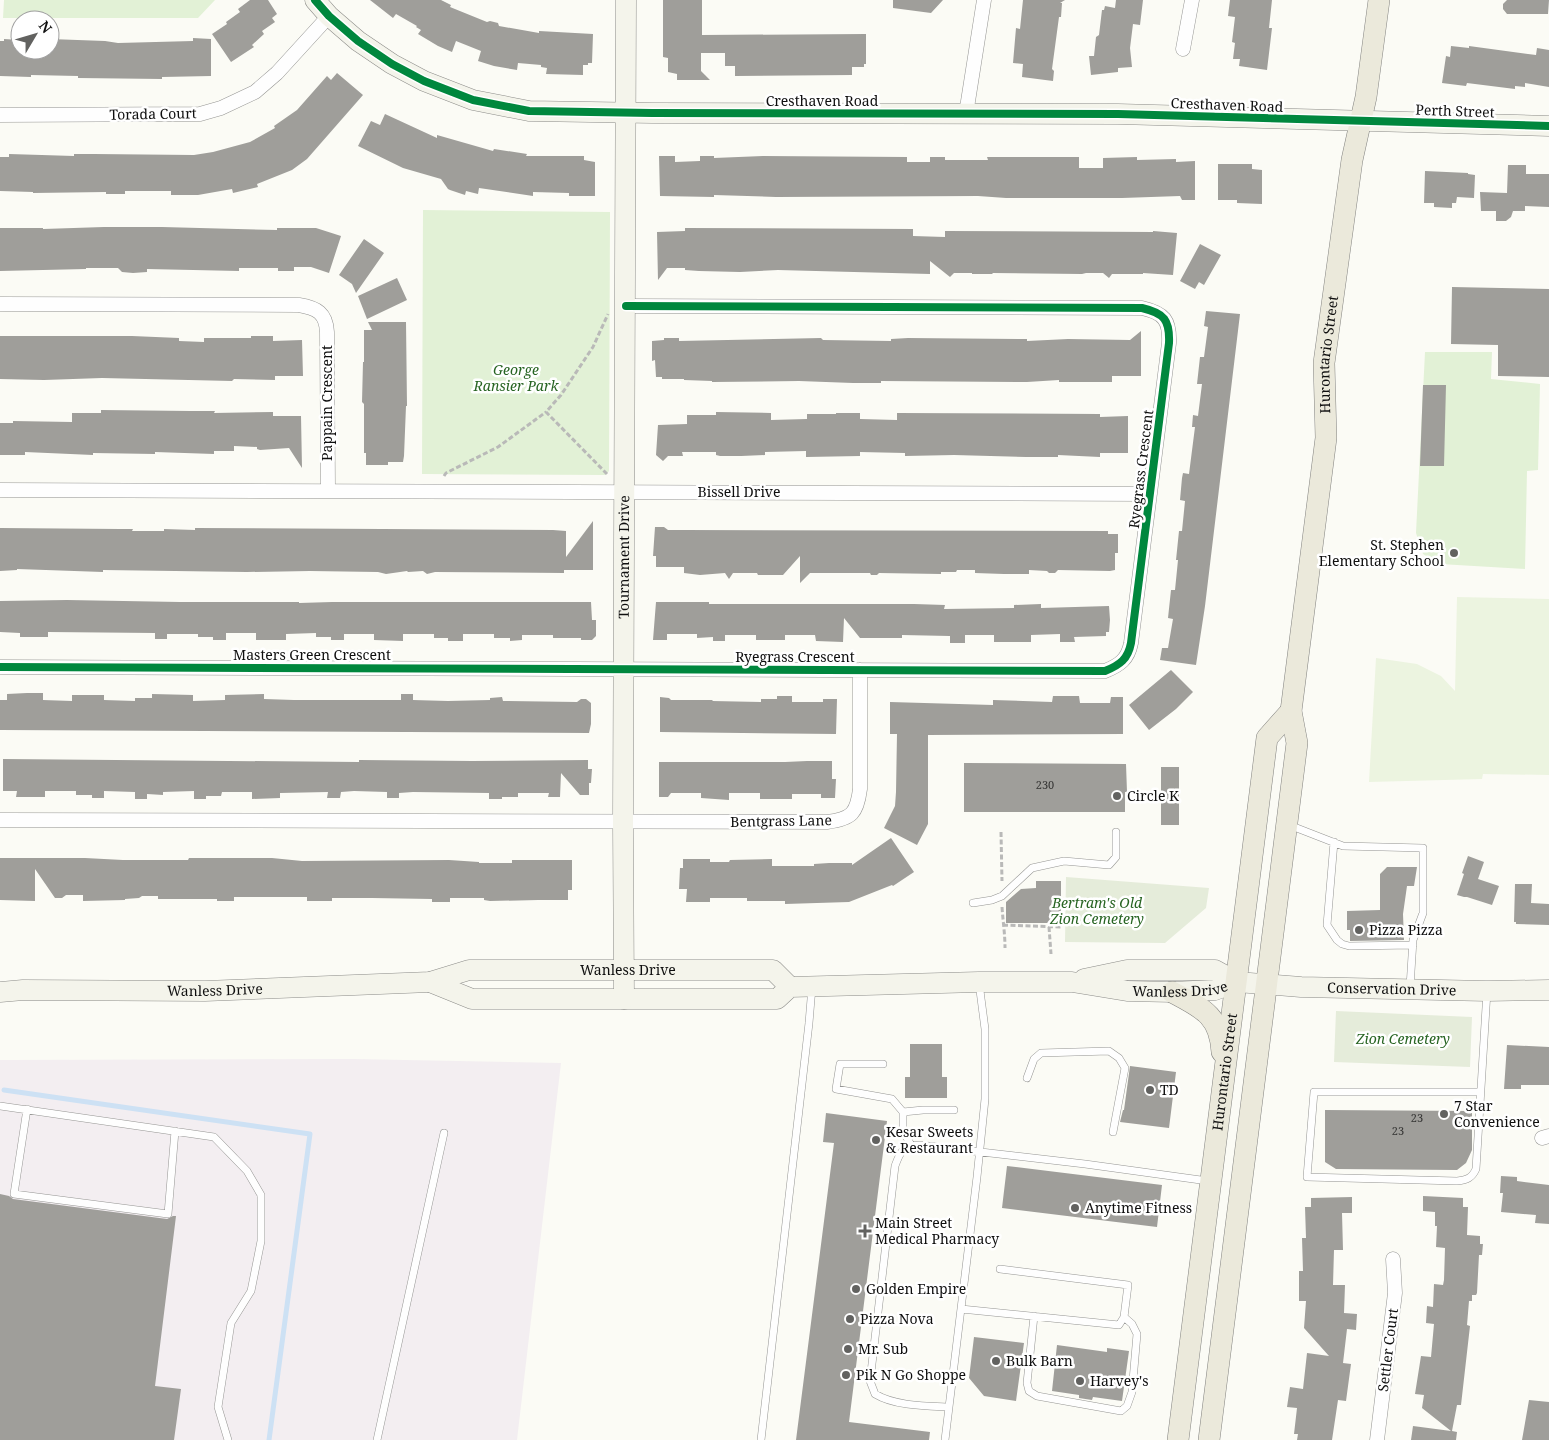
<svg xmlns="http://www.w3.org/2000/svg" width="1549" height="1440" font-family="'Noto Serif',serif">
  <rect width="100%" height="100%" fill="#fbfbf5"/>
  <path fill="#f3eef1" d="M353 1059 561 1063 517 1440H0V1060Z"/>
  <path fill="#e2f1d6" d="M4 0H215L198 18H3Z
    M423 210 610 212 609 471 605 475 422 474Z
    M1425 352H1492L1491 379 1540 384 1538 470 1527 471 1525 569 1440 564 1423 554 1416 533Z"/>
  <path fill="#e5ecda" d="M1066 877 1209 888 1206 908 1165 943 1065 942Z
    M1336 1011 1472 1017 1470 1067 1334 1062Z"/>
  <path fill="#ecf4e0" d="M1457 597 1549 599V775L1483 774 1482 779 1369 782 1376 658 1417 664 1441 676 1455 691Z"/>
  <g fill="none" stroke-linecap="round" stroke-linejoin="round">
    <path stroke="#cde1f4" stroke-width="5" d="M4 1090 310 1134 269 1440"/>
  </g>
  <path fill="#9f9e9a" d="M250 0H268L277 14 272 18 275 22 262 31 264 34 252 45 254 47 231 62 212 34 227 24 226 22 240 12 238 9Z
    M370 0H441L451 5 450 7 487 22 490 21 498 23 499 26 539 33V31L593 34 592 63H588V65H583V75L546 74 547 68 541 67V65L518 63 517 70 494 66 478 61 481 51 456 41 452 52 438 46 418 34 421 30 416 27 417 26 396 14 393 18Z
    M663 0H702V35L866 34V64H864V67H852V75L735 76V66H725V53H701V71L710 80H677V74L668 72V58L663 57Z
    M893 0H943L931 13 893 8Z
    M1023 0H1065L1060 3H1062L1061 17H1059L1052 69 1054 71 1053 81 1022 77 1023 64 1013 63 1016 28 1020 29Z
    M1116 0H1143L1140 25 1133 24 1130 48 1132 67 1118 68V72L1091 75 1089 56H1094L1096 37 1099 35 1102 10H1104L1105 6 1115 8Z
    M1230 0H1272L1269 28H1272L1267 70 1239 66 1240 59H1233L1235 43 1232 42 1235 17 1228 16Z
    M1507 0H1549L1548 14H1507L1503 9V4Z
    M193 38 211 39V76L162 77V79L78 78V76L31 75V77L0 76V41H4V39L20 40V50H50V39L105 41 118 43 193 41Z
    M1451 46 1469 48V46L1536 55 1537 48 1549 50V87L1525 83V87L1515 86V89L1467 83 1466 86 1442 83 1446 56 1450 57Z
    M337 73 363 95 307 159 292 170 257 184 258 187 233 193 232 189 198 195H171V191H125V194H106V192L33 193V192L0 191V157H9V154L74 156V154H94L194 155 213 152 250 142 275 128 274 126 297 110 327 76 331 80Z
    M385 114 437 138V135L493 151 494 149 527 154 526 156H584V160L595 162V196H569V193L533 192V196L479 188 478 194 466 191 465 195 450 190 448 189 441 179 403 168 358 146 371 121 380 125Z
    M659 156H675V162L700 161V156H714V158L763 156 907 157V162H930V157H945V160H988L987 157H1079V168H1103V158L1137 157V160L1176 159V162L1195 161V200H1182L1180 196 1122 198H1006L978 196 776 197 714 195V197L660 196Z
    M1218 164H1252V169L1262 170V204L1237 203V200H1218Z
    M1508 165H1526V174H1549V207L1525 206V211H1513L1511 217 1506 221H1496V211H1481L1480 192 1507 193Z
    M1425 171 1468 173V174L1475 175 1474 198 1457 197 1456 203H1452V208L1434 207V203H1424Z
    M104 227H162L277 230V228H316L341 236 329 273 311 267H294V271H278V268H239V271L147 269V272L133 273 122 272 118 268H86V269L0 271V228H43V229Z
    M685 228 913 229V236L945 237V231L1153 232V231L1177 233 1173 275 1143 273V274H1112L1109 278 1103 273H1086L1082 274 992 273 993 274H972V273H954L950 277 930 261V274L778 270 740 272 699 271 685 270V268H667L658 280 657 232 685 231Z
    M364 239 384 253 356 293 352 284 339 275Z
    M1200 244 1221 255 1204 285 1199 282 1195 289 1180 281Z
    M397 278 407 300 367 319 358 296Z
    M1452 287 1549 289V377L1498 376V345L1451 344Z
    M1206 311 1240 314 1205 606 1196 665 1160 660 1162 648H1168L1173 619 1168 618 1171 590H1175L1178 560H1176L1179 531H1182L1185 501 1180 500 1182 478 1183 473 1189 474 1195 427H1192L1193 415 1198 416 1202 384H1197L1200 357H1204L1208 327 1204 326Z
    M368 322H406L407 406H406L404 456 403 462H388V465H366V453H364V404L362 402 363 362H364V330H372Z
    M1141 331V376H1112V382H1059V380L1027 382 881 381V383H853L799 381 712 382V381L684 380V379H662V377H656L655 360 652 361V341L664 340V338H679V341L821 338 823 340 891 341V339L908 338 1027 339V341L1068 339 1130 340Z
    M0 336H132L179 338V341L204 342V338H251V336H273V341L302 340 303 376H275V380L234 379 232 381 102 378 44 380 0 379Z
    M1423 385H1446L1444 466H1420Z
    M101 410 190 411H215L214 413 273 412V416H301L302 468 289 448 260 450 257 449V447L234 446V451H214V454L155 452V454L93 453V455L25 452V455H0V423H13V421L72 422V413H101Z
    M716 412 771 413V420L807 419V414H836V413H860V419L897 420V413L1100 414V417L1128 416V453H1100V457L1058 455V457H1026L954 455 905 456V453L860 452V456L806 457V451L765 452V455L741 456H720L716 455V452H682L683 456H668L663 461 656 455 658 425 687 424V415H716Z
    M593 521V570H564V573L435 572 427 574 423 571 408 572 407 571 386 574 378 572 310 571 247 572 103 570V572L17 569V570L0 571V528L120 529H133L132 531H164V529L195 530V528L553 530 566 531V557Z
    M655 527H664L668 530H684L1108 531V534H1118V553H1115V570L1110 571 1058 570 1055 573H1049L1047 571 1029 570V574H1004L975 573V570H957L956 572H941V574L879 573 877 575H871L870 573H810L800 583V556L783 575H758L757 573H733L729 579 725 573 700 575 684 573V567H656V556H653Z
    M67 600 180 602H299V603L332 602H591L592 620H596V636L592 640H581V638H553V635H522V640L510 641V638H494V634H463V641H448V638H434V634H403V641L374 640V634H344V640H331V637H316V633L286 634V640H256V633H226V640H213V637H198V634H167V639H155V633L48 632V637H20V633L0 632V601Z
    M656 602H709V604H914L945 605 944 609 1014 608V605L1041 604V608L1109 606 1110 620 1109 632H1106V636L1074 637 1075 642H1060V634L1031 635V642H994V635H965V643H950V636L902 635V638H860L844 618 843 642 816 641 815 635H785V640H756V635H725V641H713V637L697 638V634H667V640H653Z
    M1171 670 1193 692 1176 709 1149 730 1129 705Z
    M27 693H43V700L72 701V695H104V700L135 701V698H152V694L193 695V701L225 700V695L264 694V699L294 700H401V694H413V700L448 701 490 700V698L502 697 503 701 577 702 581 699H586L591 703V724L589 733 0 730V700H7V694Z
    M777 696H792V702H823V699H837L836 734 660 732V697L669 698 671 700H713L712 701 761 702V699H777Z
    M1053 696H1079L1080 703H1110L1111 697H1123V734L928 735V824L917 845 884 828 895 806 896 792 897 734H890V702L993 705V700L1052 702Z
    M3 759 359 762V760L472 761 588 760V769H592L591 783H589V795H580L561 773 560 797H548L549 793H518V797H502V799H489V793L413 792 399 793V798H387V792L354 791 341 792 340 798H327L328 792 280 793V798L252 799V792H222L221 796H206V799H194V791L163 792V795L147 794V799H135V792L104 791V798H92V795H76V791H45V797H16L17 791H3Z
    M807 761H832V779H836L835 798H821V794H792V799H760V793H729V800L701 798V793H671L668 797H659V762H785Z
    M964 763 1126 764 1127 792H1125V812H964Z
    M1161 767H1179V825H1161Z
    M891 838 914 872 893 886 892 885 849 902 785 904V901H747V898H710V902H686L687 889H679L680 868H683V859H710V862H729L730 860 772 859V866H814V864L829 863H852V865Z
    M1468 856 1484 862 1478 879 1499 886 1492 905 1467 897H1464L1457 895 1464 874 1462 873Z
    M0 858H85L123 860H188L189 858H272L302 861 449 860 479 862V863H512V860H572V890H568V900H538L490 901 484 900V898H450V902H432V899L372 898H332V901H307V897H234V901H217V899H158V896H142L139 898 125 899V900L83 901V895H66L62 898H55L35 869V901L0 900Z
    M1387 867H1417L1414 886H1407L1403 914 1404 940 1350 941V930H1347V911L1380 910V874Z
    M1036 881H1061V923H1006V902L1021 889 1036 888Z
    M1515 884H1532L1531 903 1549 904V925L1516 924V922H1514Z
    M910 1044H942V1077H947V1098H905V1077H910Z
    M1507 1045 1549 1047V1085H1521V1089H1504Z
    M1130 1066 1176 1072 1169 1128 1120 1122 1123 1110H1124Z
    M1325 1110 1472 1111V1150L1466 1163 1457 1170 1336 1169 1325 1162Z
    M826 1113 887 1121 849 1422 930 1432 929 1440H796L834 1143 823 1142Z
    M1007 1166 1162 1185 1157 1227 1002 1208Z
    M1501 1176 1517 1177V1181L1549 1185V1224L1535 1223 1536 1215 1501 1212 1503 1193H1500Z
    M0 1194 9 1196 13 1199 167 1219 173 1216H176L155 1386 181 1389 174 1440H0Z
    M1423 1196 1463 1198V1207H1468L1467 1235 1480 1236V1244H1483L1482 1255H1479L1477 1293 1476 1295H1472V1301H1469L1467 1325 1470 1326 1461 1405H1457L1452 1431 1457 1432 1456 1440H1411L1413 1426 1451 1431 1422 1408 1424 1395 1415 1394 1421 1356 1431 1357 1434 1324 1426 1323 1427 1306 1433 1307 1434 1284 1443 1285 1444 1280 1445 1248 1436 1247 1437 1226H1435V1212L1423 1211Z
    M1352 1197V1213H1342L1343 1250H1334L1333 1285H1345L1344 1313 1357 1314 1356 1330 1347 1329 1343 1363 1351 1364 1346 1401 1338 1400 1332 1440H1297L1298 1434H1294L1297 1408 1287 1407 1290 1387 1303 1389 1307 1353 1329 1356 1304 1328 1306 1301H1299V1271H1303L1302 1238H1306L1305 1207H1311V1198Z
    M974 1337 1024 1343 1016 1401 984 1396 969 1378Z
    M1057 1345 1107 1352V1348L1129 1351 1122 1401 1093 1397 1092 1400 1079 1398V1395L1052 1391Z
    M1529 1400 1549 1402V1440H1522Z"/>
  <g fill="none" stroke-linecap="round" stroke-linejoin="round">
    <defs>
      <path id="lane" d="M1289 825 1343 846 1423 848V913L1413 940 1410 987
        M1334 842 1327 925 1337 940 1342 944 1349 946 1413 945
        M973 903 992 900 1002 896 1032 868 1064 861 1109 865 1116 857V832
        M883 1064H840L836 1089 892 1099 903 1112V1131L911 1145
        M1027 1078 1034 1059 1041 1053 1109 1051 1119 1058 1125 1068 1113 1132
        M1480 1092H1314L1307 1177 1457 1181C1467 1180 1472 1178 1476 1169L1487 991
        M0 1106 214 1137 247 1171 261 1195V1241L251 1291 231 1323 218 1407 228 1440
        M27 1109 14 1194 168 1214 175 1131
        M903 1112 923 1110H954
        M961 1309 1119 1325 1124 1317 1128 1285 1000 1269
        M1034 1316 1027 1383 1029 1391 1037 1396 1121 1411 1127 1406 1132 1392 1137 1334 1132 1324 1124 1317
        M949 1407C925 1406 895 1406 875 1394L870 1381 895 1166C900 1152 903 1145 920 1145L1085 1164 1208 1181
        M377 1440 444 1133
        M761 1440 809 1023 812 987
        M945 1440 977 1177 985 1099V1029L979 983"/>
      <path id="street" d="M1183 49 1192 0
        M966 114 984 0
        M0 115 200 114 221 108 255 92 277 73 329 16
        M0 304 299 305C317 308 326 313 327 332L328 490
        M0 490 1150 494
        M0 667 1105 671C1120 665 1128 659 1131 643L1169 343C1170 320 1164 313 1142 308L626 306
        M0 820 827 822C852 819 857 813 860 789V670
        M1542 1138 1549 1136
        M1377 1440 1395 1293 1393 1259"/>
      <g id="secondary">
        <path d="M315 0 329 16 358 41 392 64 424 81 473 100 529 111 652 113 1118 114 1549 126"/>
        <path id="s1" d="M1084 979 1127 970H1215L1237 982 1301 987 1487 991 1549 990"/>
        <path id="s2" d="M430 982 472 999H777L790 987 979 982H1072L1127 991 1172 992 1215 990 1237 982"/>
        <path id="s3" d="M0 992 23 990 205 991 430 982 469 970H773L790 987"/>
        <path id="s4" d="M624 999 623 821 626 0"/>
      </g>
      <g id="primary">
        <path d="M1172 992C1202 1008 1220 1015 1222 1052"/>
        <path id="s5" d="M1178 1440 1267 738 1291 711"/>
        <path id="s6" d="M1209 1440 1297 743 1291 711 1326 438 1324 363 1352 160 1366 97 1379 0"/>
      </g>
    </defs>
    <use href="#lane" stroke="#959593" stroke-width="8"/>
    <use href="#street" stroke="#959593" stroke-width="15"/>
    <use href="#secondary" stroke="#8c8c89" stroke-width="21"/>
    <use href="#primary" stroke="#838380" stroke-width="22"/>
    <path stroke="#b9b9b8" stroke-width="3" stroke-dasharray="5 2.5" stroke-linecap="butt" d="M607 474 546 412 561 395 593 347 608 314
      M444 476 446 473 498 447 546 412
      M1001 832 1002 881
      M1002 907C1003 922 1005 934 1005 948
      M1003 925 1061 927
      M1049 927 1051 954"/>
    <use href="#lane" stroke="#fefefe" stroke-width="7"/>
    <use href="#street" stroke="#fefefe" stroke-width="14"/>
    <use href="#secondary" stroke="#f4f4eb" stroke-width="20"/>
    <use href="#primary" stroke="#ebe9db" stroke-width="21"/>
    <defs>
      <path id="cycleway" d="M315 0 329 16 358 41 392 64 424 81 473 100 529 111 652 113 1118 114 1549 126
        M0 667 1105 671C1120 665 1128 659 1131 643L1169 343C1170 320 1164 313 1142 308L626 306"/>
    </defs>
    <use href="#cycleway" stroke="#fff" stroke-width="11"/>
    <use href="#cycleway" stroke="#00873e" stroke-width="8"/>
  </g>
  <g fill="#626260" stroke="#fff" stroke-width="2">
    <circle cx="1454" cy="553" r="5"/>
    <circle cx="1117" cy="796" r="5"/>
    <circle cx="1359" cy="930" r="5"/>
    <circle cx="1150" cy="1090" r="5"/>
    <circle cx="1444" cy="1114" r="5"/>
    <circle cx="876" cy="1140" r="5"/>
    <circle cx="1075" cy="1208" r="5"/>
    <path d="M862.5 1223.5h5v5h5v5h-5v5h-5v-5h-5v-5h5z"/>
    <circle cx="856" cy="1289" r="5"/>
    <circle cx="850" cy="1319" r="5"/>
    <circle cx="848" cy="1349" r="5"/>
    <circle cx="996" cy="1361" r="5"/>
    <circle cx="846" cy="1375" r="5"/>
    <circle cx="1080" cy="1381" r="5"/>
  </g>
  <g text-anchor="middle" stroke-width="5" stroke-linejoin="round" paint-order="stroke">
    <g font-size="11" fill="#333332">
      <text x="1045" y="789">230</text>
      <text x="1417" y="1122">23</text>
      <text x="1398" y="1135">23</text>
    </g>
    <g font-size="14" fill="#0f0f0f" stroke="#fff">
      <text x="822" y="106">Cresthaven Road</text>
      <text transform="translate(1227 105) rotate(2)" y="5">Cresthaven Road</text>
      <text transform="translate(1455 111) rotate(2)" y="5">Perth Street</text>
      <text transform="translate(153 114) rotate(-1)" y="5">Torada Court</text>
      <text dy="5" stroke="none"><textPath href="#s6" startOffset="1094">Hurontario Street</textPath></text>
      <text transform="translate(327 403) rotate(-90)" y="5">Pappain Crescent</text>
      <text transform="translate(1141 469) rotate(-83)" y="5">Ryegrass Crescent</text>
      <text x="739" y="497">Bissell Drive</text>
      <text dy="5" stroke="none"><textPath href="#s4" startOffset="442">Tournament Drive</textPath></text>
      <text x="312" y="660">Masters Green Crescent</text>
      <text x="795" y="662">Ryegrass Crescent</text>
      <text transform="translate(781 821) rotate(-1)" y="5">Bentgrass Lane</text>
      <text dy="5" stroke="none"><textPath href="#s3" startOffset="630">Wanless Drive</textPath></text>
      <text dy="5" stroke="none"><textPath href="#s2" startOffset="759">Wanless Drive</textPath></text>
      <text dy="5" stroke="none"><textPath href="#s1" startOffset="312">Conservation Drive</textPath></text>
      <text dy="5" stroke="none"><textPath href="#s3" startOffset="215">Wanless Drive</textPath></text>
      <text dy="5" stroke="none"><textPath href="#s5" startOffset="371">Hurontario Street</textPath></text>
      <text transform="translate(1388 1350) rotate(-83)" y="5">Settler Court</text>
    </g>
    <g font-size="14" font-style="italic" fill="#276422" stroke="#fff">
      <text x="516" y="375">George<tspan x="516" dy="16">Ransier Park</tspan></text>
      <text x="1097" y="908">Bertram's Old<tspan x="1097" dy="16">Zion Cemetery</tspan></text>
      <text x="1403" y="1044">Zion Cemetery</text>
    </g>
    <g font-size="14" fill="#0f0f0f" stroke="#fff" text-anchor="start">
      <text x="1444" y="550" text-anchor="end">St. Stephen<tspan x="1444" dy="16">Elementary School</tspan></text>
      <text x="1127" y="801">Circle K</text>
      <text x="1369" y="935">Pizza Pizza</text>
      <text x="1160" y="1095">TD</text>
      <text x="1454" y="1111">7 Star<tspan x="1454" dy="16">Convenience</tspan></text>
      <text x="886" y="1137">Kesar Sweets<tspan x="886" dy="16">&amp; Restaurant</tspan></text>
      <text x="1085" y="1213">Anytime Fitness</text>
      <text x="875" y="1228">Main Street<tspan x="875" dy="16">Medical Pharmacy</tspan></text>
      <text x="866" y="1294">Golden Empire</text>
      <text x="860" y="1324">Pizza Nova</text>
      <text x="858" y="1354">Mr. Sub</text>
      <text x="1006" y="1366">Bulk Barn</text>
      <text x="856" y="1380">Pik N Go Shoppe</text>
      <text x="1090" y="1386">Harvey's</text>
    </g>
  </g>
  <g transform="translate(35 35) rotate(52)"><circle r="24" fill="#ffffff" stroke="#9f9f9f"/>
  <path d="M0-4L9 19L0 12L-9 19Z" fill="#626260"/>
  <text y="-8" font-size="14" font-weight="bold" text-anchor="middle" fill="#0f0f0f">N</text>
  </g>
</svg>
